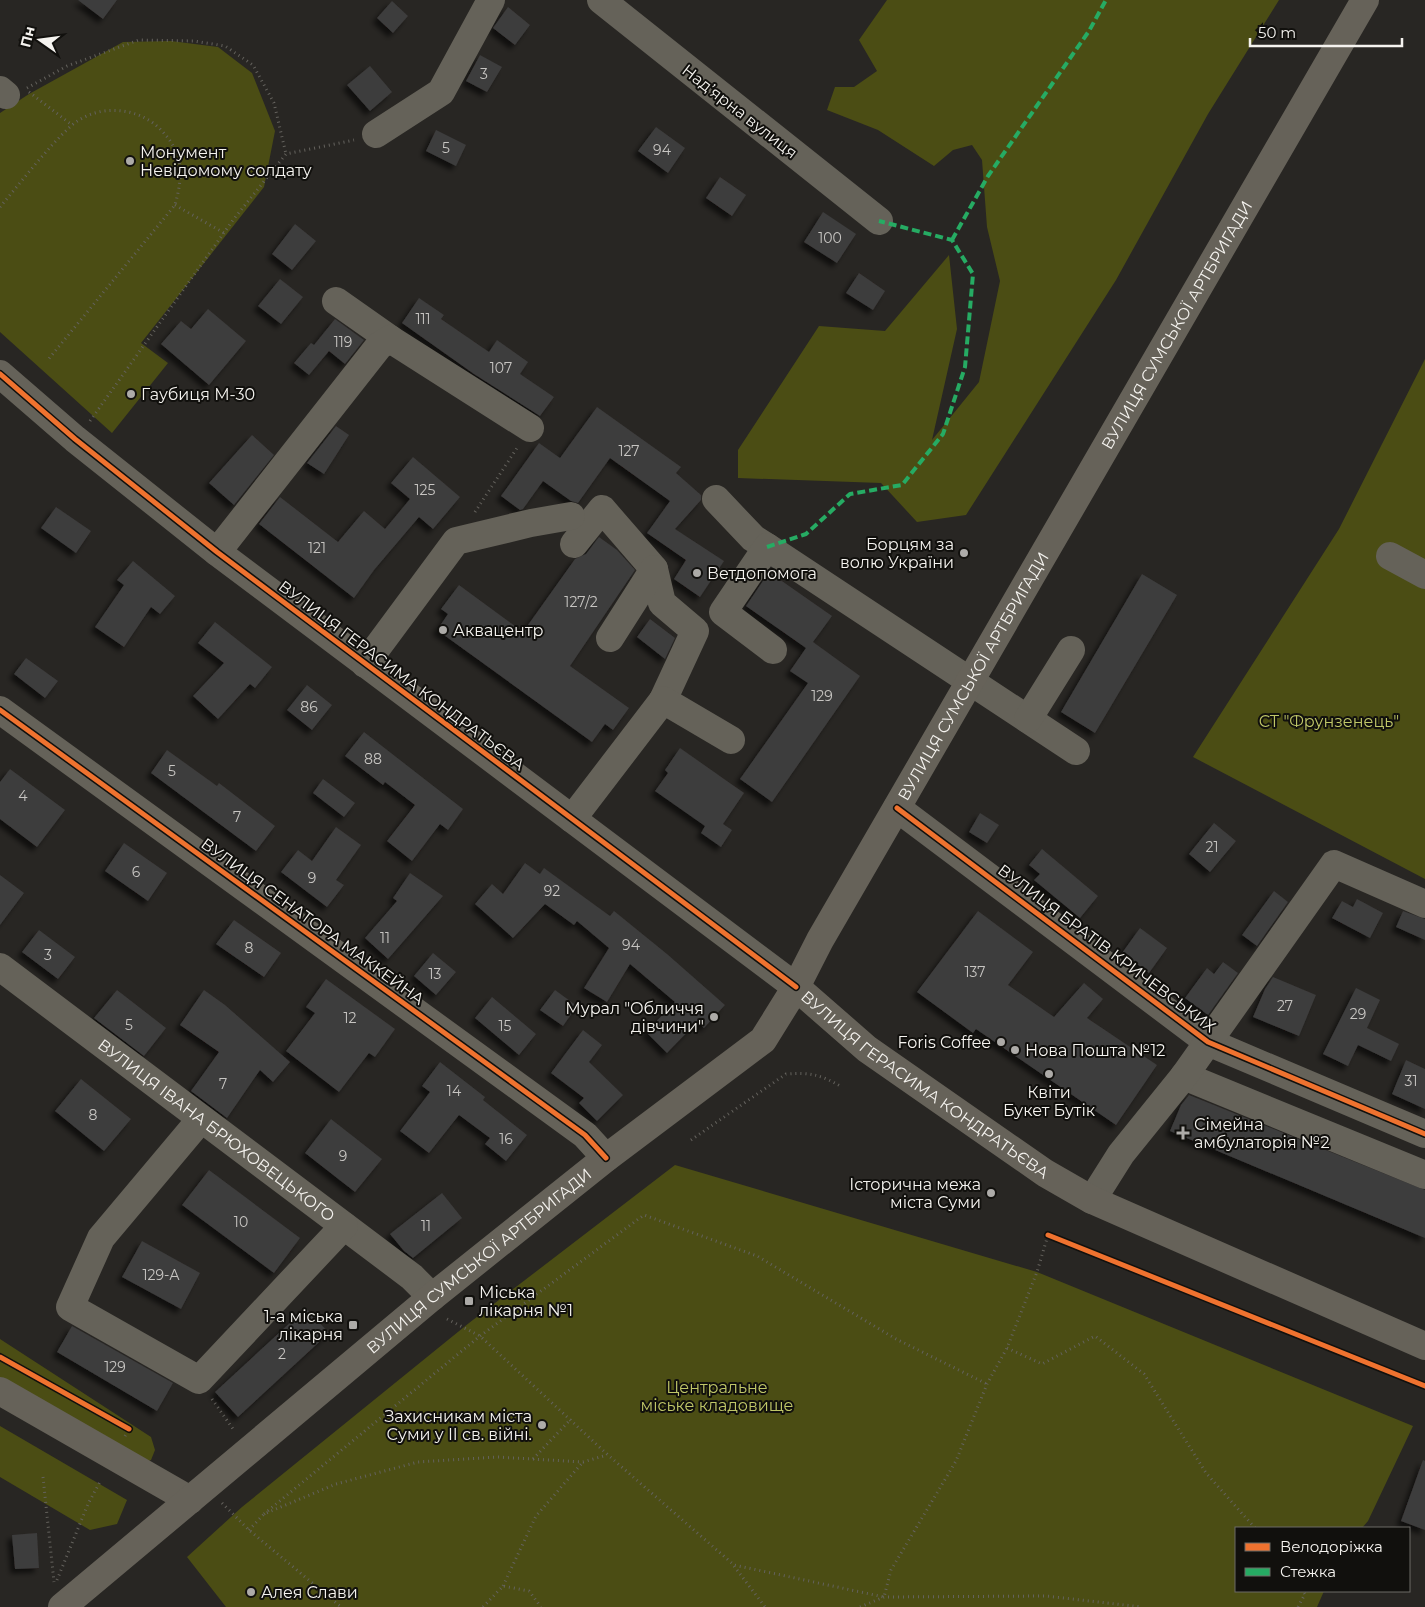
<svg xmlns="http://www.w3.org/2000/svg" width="1425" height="1607" font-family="Montserrat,sans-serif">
  <defs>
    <filter id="shadow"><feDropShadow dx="-4.5" dy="4.5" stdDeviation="2.5" flood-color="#0009"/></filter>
  </defs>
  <rect width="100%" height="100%" fill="#282623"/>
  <path fill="#4b4d14" d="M887 0H1279L1208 114 1116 280 966 515 917 522 881 483 738 478V450L819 326 885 331 949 255 957 329 932 440 979 382 1000 281 987 227 982 160 972 145 953 150 934 166 878 130 827 110 835 87H854L877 71 859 40Z
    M171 41 218 47 252 73 275 131 264 187 141 343 168 363 112 433 0 332V113L29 94 123 42Z
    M1425 359V879L1193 757 1339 529Z
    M675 1165 1037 1272 1413 1426 1368 1521 1362 1528H1236V1591H1324L1317 1607H226L187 1557 242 1507 469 1323Z
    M0 1339 151 1437 155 1450 151 1460 140 1464 0 1383Z
    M0 1426 127 1500 117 1524 90 1530 0 1477Z"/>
  <path fill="#3d3c3c" filter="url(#shadow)" d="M78 0H117L103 19Z
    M392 1 408 16 393 33 377 18Z
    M508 7 530 25 515 45 493 28Z
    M480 55 502 67 487 92 466 81Z
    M370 66 392 92 370 111 347 85Z
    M656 127 685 148 668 173 638 151Z
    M436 130 466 145 456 166 426 151Z
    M720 177 746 195 732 216 706 198Z
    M823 212 856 234 837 263 804 242Z
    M295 224 316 241 292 270 272 254Z
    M859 273 885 291 873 310 846 293Z
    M280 279 303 297 281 324 258 306Z
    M419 298 444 315 441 319 489 352 497 340 528 362 520 374 554 397 540 416 474 374 402 323Z
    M208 309 246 341 209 385 161 344 181 321 191 329Z
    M335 319 364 340 345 364 329 351 309 375 294 363 311 343 314 345Z
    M597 407 681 467 676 473 701 495V500L675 529 724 561 700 597 674 579 686 560 647 533 670 501 610 458 578 503 571 501 543 481 523 509 520 510 501 496 539 443 560 458Z
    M336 426 349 435 324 474 307 463Z
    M252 435 274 455 234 505 209 483Z
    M413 457 460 497 433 529 419 517 374 570 354 598 259 524 280 497 338 542 364 511 385 529 410 499 391 483Z
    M56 507 91 531 76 553 41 528Z
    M599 537 617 550 635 570 570 666 629 708 613 730 605 724 592 742 437 630 448 614 441 609 459 585 523 632 575 559 586 554Z
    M133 561 175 596 160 614 151 607 124 647 95 627 124 585 117 580Z
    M769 572 832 616 813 642 860 676 772 802 740 779 808 683 790 671 806 648 746 606Z
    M1142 574 1177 595 1095 733 1061 712Z
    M650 619 675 638 665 659 637 637Z
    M215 622 272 667 255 688 250 684 218 719 193 696 224 663 198 643Z
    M26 658 58 681 45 698 14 674Z
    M307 685 332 705 312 730 287 710Z
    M364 732 463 809 448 830 440 824 412 861 387 841 415 805 385 782 383 785 345 756Z
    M680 748 744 793 723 824 732 830 721 847 701 833 705 826 655 791 668 773 665 770Z
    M167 750 217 786 219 783 275 826 256 851 151 773Z
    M10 769 65 810 37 847 0 819V782Z
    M323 779 355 803 344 817 313 793Z
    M980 813 999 825 987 843 969 832Z
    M1214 823 1236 841 1210 872 1189 854Z
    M336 827 361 845 336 880 344 885 327 907 281 872 298 850 312 861Z
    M124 843 167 873 148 901 105 871Z
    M1042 849 1098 896 1080 918 1034 880 1040 874 1029 865Z
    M525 863 540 874 544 868 610 916 614 911 667 954 725 1005 704 1028 697 1022 667 1053 646 1032 675 1002 630 964 607 1002 584 988 609 948 577 921 574 925 545 904 513 938 475 904 492 884 503 894Z
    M410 873 443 896 388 959 365 938 397 901 393 898Z
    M0 875 24 893 0 925Z
    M1274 891 1288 902 1257 946 1242 935Z
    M1357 899 1383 913 1370 938 1332 918 1342 901 1353 907Z
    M978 911 1033 952 1008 985 1054 1017 1084 983 1103 999 1087 1018 1157 1065 1116 1125 976 1029 973 1033 917 992Z
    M1403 911 1425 919V940L1396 927Z
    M234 920 281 953 264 977 216 944Z
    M1140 928 1167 948 1149 973 1122 953Z
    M39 930 75 957 58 979 22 952Z
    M433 953 456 972 436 995 414 976Z
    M1223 962 1238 973 1208 1015 1185 998 1207 968 1214 974Z
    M1273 977 1316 995 1299 1036 1253 1017 1265 989Z
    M326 979 395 1029 375 1057 369 1053 339 1092 286 1051 315 1013 306 1007Z
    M1356 988 1380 1000 1367 1028 1399 1044 1391 1061 1358 1045 1348 1066 1323 1054Z
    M117 990 166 1028 144 1056 94 1018Z
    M204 990 225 1005 290 1062 273 1082 260 1070 227 1118 191 1091 219 1052 180 1025Z
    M555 990 577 1006 563 1026 540 1010Z
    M492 997 536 1034 519 1055 475 1018Z
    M583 1030 602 1045 589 1062 623 1095 597 1121 579 1103 584 1098 551 1073Z
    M1406 1060 1425 1069V1109L1392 1094Z
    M440 1062 485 1097 483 1100 527 1135 506 1161 485 1144 490 1138 459 1115 429 1153 400 1131 430 1092 422 1086Z
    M81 1079 131 1119 104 1151 55 1111Z
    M1189 1095 1425 1190V1238L1170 1131 1181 1105Z
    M331 1119 382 1159 355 1192 305 1153Z
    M209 1170 300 1238 274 1273 182 1205Z
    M442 1193 462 1218 413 1258 404 1251 390 1234Z
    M142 1241 200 1273 181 1309 122 1277Z
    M306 1308 329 1333 238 1417 215 1392Z
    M72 1326 173 1383 157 1411 57 1352Z
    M1423 1460 1425 1461V1530L1401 1521Z
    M37 1533 39 1568 15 1569 12 1535Z"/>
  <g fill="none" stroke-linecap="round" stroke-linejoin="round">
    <path stroke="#64625d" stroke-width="3" stroke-dasharray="1 4" stroke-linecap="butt" d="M27 88 67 66 139 40 194 41 225 46 253 65 274 103 286 154
      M29 92 72 125
      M175 205 224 233
      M0 207C22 181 47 148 71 126 97 103 139 106 162 131 184 154 183 176 175 205L47 361
      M90 421 233 220 286 154 354 140
      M475 512 517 448
      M691 1140 786 1074C811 1072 821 1075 842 1087
      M447 1319 480 1336 608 1455 734 1565 884 1597 891 1570 956 1461 987 1384 1007 1348 1037 1272 1048 1235
      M1007 1348 1042 1364 1095 1336 1144 1374 1206 1473 1255 1528
      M212 1399 233 1429
      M125 1436 129 1429
      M533 1459 571 1419
      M43 1477 54 1582
      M222 1503 249 1530 341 1607
      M264 1514 480 1336 644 1215 757 1256 896 1339 987 1384
      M249 1530 264 1514 336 1484 418 1462 497 1457 583 1462 607 1455
      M734 1566 765 1607
      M57 1580 88 1504 101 1480
      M503 1586 536 1516 583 1462
      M483 1607 503 1586 529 1591 541 1607
      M860 1607 884 1597 1046 1596 1142 1607
      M1298 1607 1305 1594 1303 1591"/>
    <g stroke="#656259" stroke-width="28">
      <path d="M601 0 879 221"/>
      <path d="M0 90 6 95"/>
      <path d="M376 134 441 92 491 0"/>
      <path d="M336 301 390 339"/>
      <path d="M0 374 75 439 217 552 796 987"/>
      <path d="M716 499 753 538 767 547"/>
      <path d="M574 544 602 509 654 569 662 603 695 631 663 700"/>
      <path d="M217 552 379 346 390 339 530 428"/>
      <path d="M1390 556 1425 575"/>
      <path d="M610 638 654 569"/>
      <path d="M773 650 723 612 767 547 1076 751"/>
      <path d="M365 664 456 541 531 523 571 516"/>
      <path d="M0 710 585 1135 606 1158"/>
      <path d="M1028 719 1071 650"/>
      <path d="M897 808 1208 1042 1425 1134"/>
      <path d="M572 819 663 700 731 740"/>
      <path id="s1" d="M0 967 412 1277 432 1297"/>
      <path d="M1184 1076 1425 1175"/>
      <path d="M201 1119 101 1238 70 1307 199 1380 344 1226"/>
      <path d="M1092 1200 1121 1154 1184 1076 1334 864 1425 904"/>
    </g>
    <g stroke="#666259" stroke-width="28">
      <path id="s2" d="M796 987 867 1049 1045 1173 1092 1200 1425 1346"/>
      <path d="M0 1391 190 1500"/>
      <path id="s3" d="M62 1607 432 1297 606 1158 763 1040 796 987 820 940 1365 0"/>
    </g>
    <path stroke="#26ab63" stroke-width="4" stroke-dasharray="8 4" stroke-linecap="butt" d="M952 240 988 176 1089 31 1106 0
      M767 547 806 534 850 494 902 485 943 434 965 367 973 274 952 240 879 221"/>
    <defs>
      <path id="cycleway" d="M0 374 75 439 217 552 796 987
        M0 710 585 1135 606 1158
        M897 808 1208 1042 1425 1134
        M1048 1235 1425 1386
        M0 1357 129 1429"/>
    </defs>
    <use href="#cycleway" stroke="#11100d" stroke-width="8"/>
    <use href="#cycleway" stroke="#ef722f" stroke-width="5"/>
  </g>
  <g fill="#adaba8" stroke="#11100d" stroke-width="2">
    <circle cx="130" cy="161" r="5"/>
    <circle cx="131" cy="394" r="5"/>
    <circle cx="964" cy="553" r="5"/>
    <circle cx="697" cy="573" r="5"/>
    <circle cx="443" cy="630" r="5"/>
    <circle cx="714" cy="1017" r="5"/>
    <circle cx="1001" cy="1042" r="5"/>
    <circle cx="1015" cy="1050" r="5"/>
    <circle cx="1049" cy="1074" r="5"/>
    <path d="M1180.5 1125.5h5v5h5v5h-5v5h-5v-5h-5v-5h5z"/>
    <circle cx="991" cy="1193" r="5"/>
    <rect x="464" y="1296" width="10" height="10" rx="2.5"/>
    <rect x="348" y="1320" width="10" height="10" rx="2.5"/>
    <circle cx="542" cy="1425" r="5"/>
    <circle cx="251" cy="1592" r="5"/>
  </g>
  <g text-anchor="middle" stroke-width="4" stroke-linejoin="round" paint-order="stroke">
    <g font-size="14" fill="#c7c5c2">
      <text x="484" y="79">3</text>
      <text x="446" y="153">5</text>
      <text x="662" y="155">94</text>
      <text x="830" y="243">100</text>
      <text x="423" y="324">111</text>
      <text x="343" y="347">119</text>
      <text x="501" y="373">107</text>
      <text x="629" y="456">127</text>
      <text x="425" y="495">125</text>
      <text x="317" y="553">121</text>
      <text x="581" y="607">127/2</text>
      <text x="822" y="701">129</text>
      <text x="309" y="712">86</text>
      <text x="373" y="764">88</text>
      <text x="172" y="776">5</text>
      <text x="23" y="801">4</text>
      <text x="237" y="822">7</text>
      <text x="1212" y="852">21</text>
      <text x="136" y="877">6</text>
      <text x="312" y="883">9</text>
      <text x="552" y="896">92</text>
      <text x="385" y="943">11</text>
      <text x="631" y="950">94</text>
      <text x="249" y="953">8</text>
      <text x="48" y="960">3</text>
      <text x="975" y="977">137</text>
      <text x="435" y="979">13</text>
      <text x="1285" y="1011">27</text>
      <text x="1358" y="1019">29</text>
      <text x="350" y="1023">12</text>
      <text x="129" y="1030">5</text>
      <text x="505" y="1031">15</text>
      <text x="1411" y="1086">31</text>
      <text x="223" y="1089">7</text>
      <text x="454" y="1096">14</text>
      <text x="93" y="1120">8</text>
      <text x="506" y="1144">16</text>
      <text x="343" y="1161">9</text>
      <text x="241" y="1227">10</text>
      <text x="426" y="1231">11</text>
      <text x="161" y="1280">129-А</text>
      <text x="282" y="1359">2</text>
      <text x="115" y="1372">129</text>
    </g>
    <g font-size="16" fill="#f5f3ef" stroke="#11100d">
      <text transform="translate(740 111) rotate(38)" y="6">Надʼярна вулиця</text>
      <text dy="6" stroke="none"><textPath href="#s3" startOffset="1728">ВУЛИЦЯ СУМСЬКОЇ АРТБРИГАДИ</textPath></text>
      <text transform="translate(402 675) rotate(37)" y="6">ВУЛИЦЯ ГЕРАСИМА КОНДРАТЬЄВА</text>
      <text dy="6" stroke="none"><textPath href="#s3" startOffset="1322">ВУЛИЦЯ СУМСЬКОЇ АРТБРИГАДИ</textPath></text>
      <text transform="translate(313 921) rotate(36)" y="6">ВУЛИЦЯ СЕНАТОРА МАККЕЙНА</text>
      <text transform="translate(1107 948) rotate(37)" y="6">ВУЛИЦЯ БРАТІВ КРИЧЕВСЬКИХ</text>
      <text dy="6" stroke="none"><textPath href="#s2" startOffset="162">ВУЛИЦЯ ГЕРАСИМА КОНДРАТЬЄВА</textPath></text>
      <text dy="6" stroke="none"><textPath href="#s1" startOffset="271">ВУЛИЦЯ ІВАНА БРЮХОВЕЦЬКОГО</textPath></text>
      <text dy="6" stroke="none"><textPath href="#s3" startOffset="542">ВУЛИЦЯ СУМСЬКОЇ АРТБРИГАДИ</textPath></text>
    </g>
    <g font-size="16" fill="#f5f3ef" stroke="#11100d" text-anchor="start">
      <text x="140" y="158">Монумент<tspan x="140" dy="18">Невідомому солдату</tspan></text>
      <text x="141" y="400">Гаубиця М-30</text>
      <text x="954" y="550" text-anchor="end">Борцям за<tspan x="954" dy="18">волю України</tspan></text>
      <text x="707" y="579">Ветдопомога</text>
      <text x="453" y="636">Аквацентр</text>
      <text x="704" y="1014" text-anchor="end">Мурал "Обличчя<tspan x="704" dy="18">дівчини"</tspan></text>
      <text x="991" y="1048" text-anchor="end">Foris Coffee</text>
      <text x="1025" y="1056">Нова Пошта №12</text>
      <text x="1049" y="1098" text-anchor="middle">Квіти<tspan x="1049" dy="18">Букет Бутік</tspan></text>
      <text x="1194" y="1130">Сімейна<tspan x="1194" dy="18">амбулаторія №2</tspan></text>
      <text x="981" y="1190" text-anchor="end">Історична межа<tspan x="981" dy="18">міста Суми</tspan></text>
      <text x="479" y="1298">Міська<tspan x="479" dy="18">лікарня №1</tspan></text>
      <text x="343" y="1322" text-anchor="end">1-а міська<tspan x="343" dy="18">лікарня</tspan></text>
      <text x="532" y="1422" text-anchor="end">Захисникам міста<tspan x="532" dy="18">Суми у ІІ св. війні.</tspan></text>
      <text x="261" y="1598">Алея Слави</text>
    </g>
    <g font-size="16" fill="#c0c768" stroke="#11100d">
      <text x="1329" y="727">СТ "Фрунзенець"</text>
      <text x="717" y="1393">Центральне<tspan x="717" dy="18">міське кладовище</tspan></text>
    </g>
  </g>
  <rect x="1235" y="1527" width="175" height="65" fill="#11100d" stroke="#6c6b67"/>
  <rect x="1245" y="1543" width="25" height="8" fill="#ef722f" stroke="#6c6b67"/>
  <text x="1280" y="1552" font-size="15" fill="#f5f3ef">Велодоріжка</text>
  <rect x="1245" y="1568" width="25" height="8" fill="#26ab63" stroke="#6c6b67"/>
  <text x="1280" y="1577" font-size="15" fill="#f5f3ef">Стежка</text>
  <g transform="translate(40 40) rotate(284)" stroke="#11100d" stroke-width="4" paint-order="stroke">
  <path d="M0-4L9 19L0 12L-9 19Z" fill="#f5f3ef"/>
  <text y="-8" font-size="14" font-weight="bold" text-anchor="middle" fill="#f5f3ef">Пн</text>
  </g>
  <path d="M1250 38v8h152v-8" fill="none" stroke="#f5f3ef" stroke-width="2.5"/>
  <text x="1258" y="38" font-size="15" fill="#f5f3ef" stroke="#11100d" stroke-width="4" paint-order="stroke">50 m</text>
</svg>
